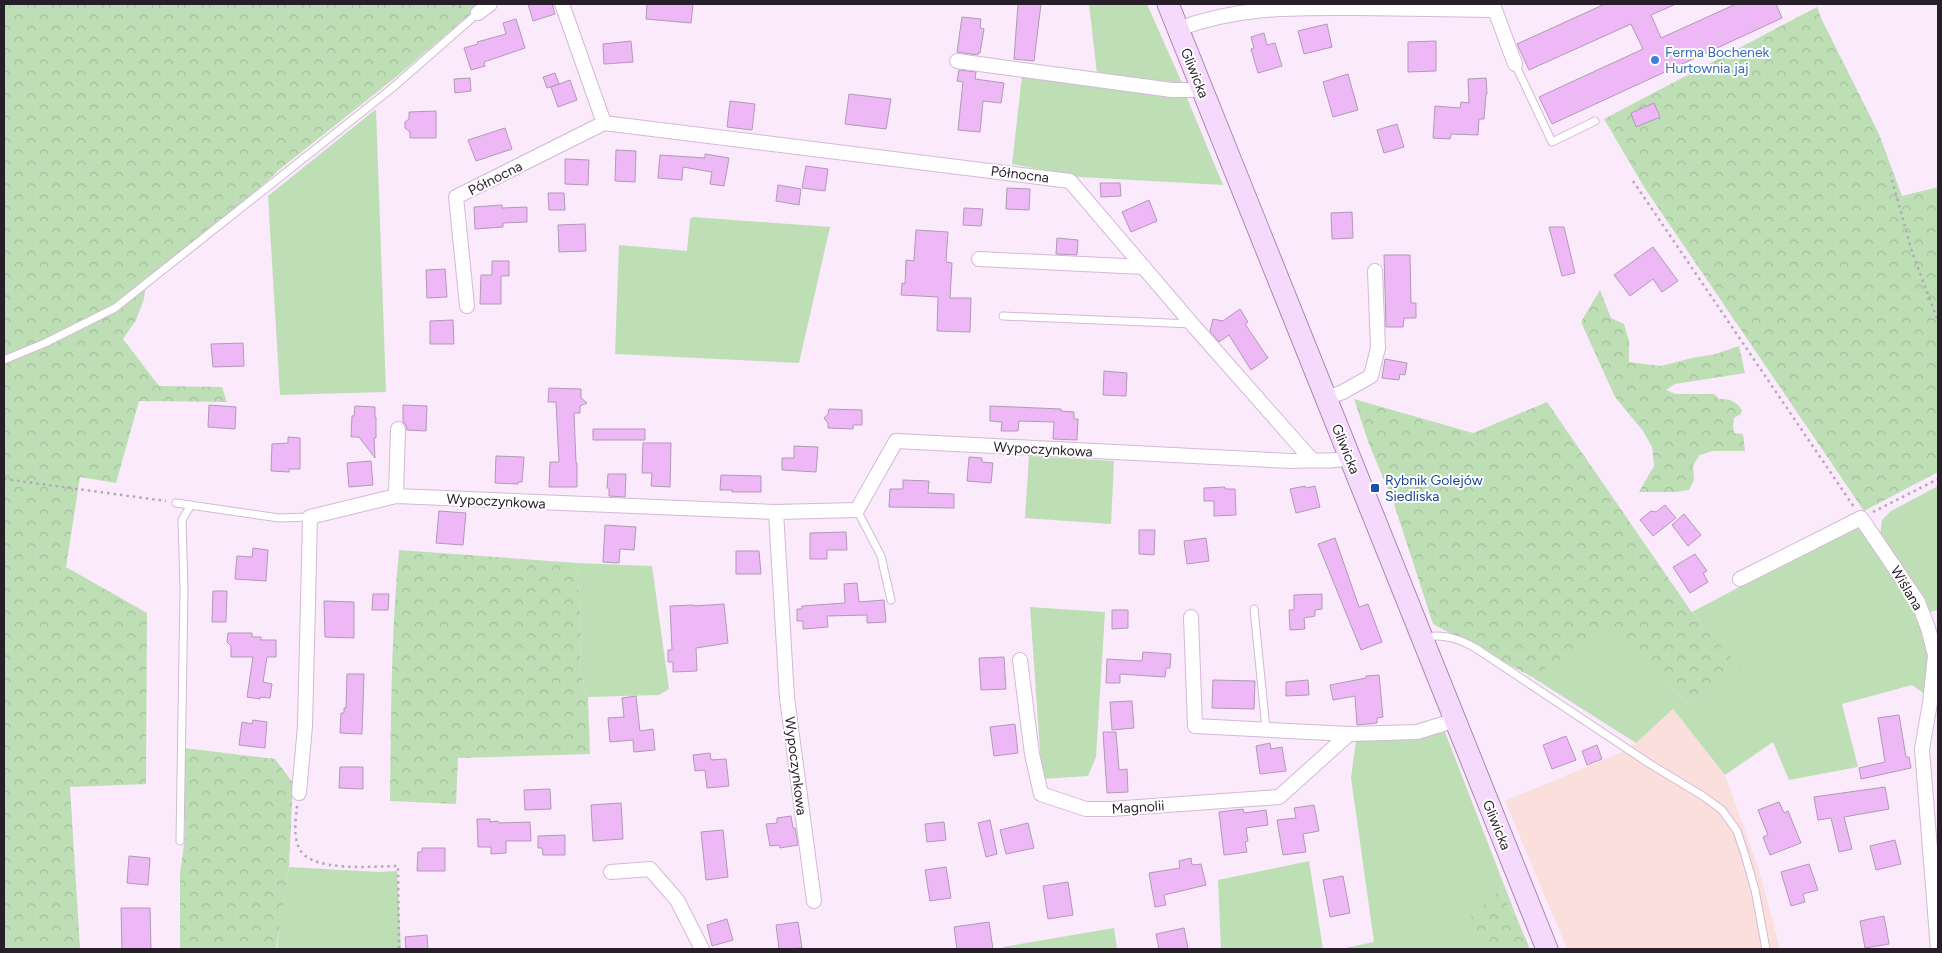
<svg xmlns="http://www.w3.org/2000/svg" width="1942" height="953" font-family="Figtree,sans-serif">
  <defs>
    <pattern id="forest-crowns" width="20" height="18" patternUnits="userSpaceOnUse" patternTransform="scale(1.25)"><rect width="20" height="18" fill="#bedfb5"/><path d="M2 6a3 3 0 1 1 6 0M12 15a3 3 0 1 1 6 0" fill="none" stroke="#a3bf9c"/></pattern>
  </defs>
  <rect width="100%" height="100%" fill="#faeafc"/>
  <path fill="#fadfdd" d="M1673 709 1725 775 1759 870 1780 949H1567L1505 801 1622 752 1636 743Z"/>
  <path fill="#bedfb5" d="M1089 4H1147L1182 83 1097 74Z
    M1022 76 1187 98 1223 185 1079 177 1012 164Z
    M376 109 386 392 280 395 268 196Z
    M693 217 830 227 799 363 615 354 619 245 687 251 690 219Z
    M1029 456 1114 461 1111 524 1025 518Z
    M1938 486V610L1930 612 1880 536 1882 520 1891 511Z
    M1849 529H1862L1913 601 1921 620 1923 636 1930 656 1926 695 1912 685 1842 704 1858 767 1789 780 1773 742 1725 775 1673 709 1636 743 1532 677 1613 624 1687 704 1740 669 1692 612Z
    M577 563 652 566 669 689 659 695 588 697 580 671 581 632Z
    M1030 607 1105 612 1096 757 1088 776 1042 779Z
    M1445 732 1518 921 1499 891 1482 949H1340L1374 942 1351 778 1356 741 1419 738Z
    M1309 861 1323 949H1221L1218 880Z
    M289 867 379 872 397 871 401 949H277L280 918Z
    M1114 928 1117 949H1003V947Z"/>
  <path fill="url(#forest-crowns)" d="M4 4H482L396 77 280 169 240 206 193 241 146 283 144 299 136 320 123 339 159 386 222 387 227 402 139 401 116 483 80 477 66 567 147 613 146 784 70 787 80 949H4Z
    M1817 7 1821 18 1879 134 1902 196 1938 187V472L1864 511 1644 187 1604 119Z
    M1600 290 1611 318 1624 324 1629 341V362L1661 366 1692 358 1716 354 1739 346 1745 373 1675 384 1666 390 1675 394H1714L1719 399C1730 399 1736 401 1742 410L1741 414 1734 418 1733 425 1734 433 1743 434 1745 451H1713L1700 455 1693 465 1694 480 1689 490 1676 492H1639L1654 466 1652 447 1643 431 1615 397 1581 322Z
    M1354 399 1473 433 1547 402 1691 611 1741 669 1687 704 1613 625 1532 677 1433 624 1394 504 1369 444Z
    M399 550 577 563 581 632 580 671 588 697 590 754 458 758 456 804 390 801C391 718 391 634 399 550Z
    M184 748 275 759 293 783 289 866 276 949H180V874L185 836Z
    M1499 891 1518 921 1530 949H1480L1468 919Z"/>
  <path fill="#eeb8f7" stroke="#b299b6" d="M528 4H552L555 14 533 21Z
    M647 4H693L691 23 646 19Z
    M1018 4H1041L1034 61 1014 59Z
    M1605 4H1676L1651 15 1661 38 1736 4H1776L1782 18 1552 124 1539 97 1643 49 1631 24 1529 70 1517 44Z
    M962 17 981 19 980 28 984 29 980 53H978V55L957 52Z
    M516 19 525 48 484 62 485 66 471 70 464 48 478 44 477 42 506 34 503 23Z
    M1327 24 1332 47 1304 54 1298 31Z
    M1264 33 1267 45 1275 43 1282 66 1258 73 1251 49 1254 48 1251 37Z
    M631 41 633 62 604 64 603 44Z
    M1436 41V71L1408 72V42Z
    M959 70 976 72 975 79 1004 83 1001 103 983 101 980 132 958 130 963 82 957 81Z
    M555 73 559 84 547 88 543 77Z
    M1348 74 1358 110 1333 117 1323 82Z
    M470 78 471 91 455 93 454 79Z
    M1486 78 1487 94H1486L1484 119H1479L1478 135 1451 134 1450 139 1433 138 1435 106 1460 108 1461 102 1469 103 1468 79Z
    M570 80 577 100 558 107 551 87Z
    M849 94 891 99 886 129 845 124Z
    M730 101 755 104 752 130 727 127Z
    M1654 103 1660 117 1636 127 1631 113Z
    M436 111V138H410V132L405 128V122L409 119V112Z
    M1397 124 1404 147 1384 153 1377 130Z
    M505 128 512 149 476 161 468 140Z
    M616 150 636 151 635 182 615 181Z
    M705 154 729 158 724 186 710 184 712 172 683 167 682 180 658 178 660 155 705 158Z
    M565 159 589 160 588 185 565 184Z
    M806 166 828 169 825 191 802 188Z
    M1100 183H1120L1121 196 1101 197Z
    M778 185 801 189 799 205 776 201Z
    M1007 188 1030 189 1029 210 1006 209Z
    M548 193H564L565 210H549Z
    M1149 200 1157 221 1131 232 1122 212Z
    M502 205V208L527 207V222L503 223V227L475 229 474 207Z
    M964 208 983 209 981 226 963 225Z
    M1352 212 1353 238 1332 239 1331 213Z
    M585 224 586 251 559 252 558 225Z
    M1549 227H1564L1575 273 1562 276Z
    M916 230 948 232 946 262 952 263 950 298H971L970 332 937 331 938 297 901 295 902 283 905 284 906 260 914 261Z
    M1057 238 1078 240 1077 255 1056 254Z
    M1653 247 1678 281 1662 292 1653 279 1630 296 1614 275Z
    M1384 255H1410L1411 303H1416V318H1404L1403 327H1386Z
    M492 261H509V276H501V304H480L481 275H492Z
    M445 269 447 297 427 298 426 270Z
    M1240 309 1248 322 1245 324 1268 358 1251 370 1229 335 1219 342 1210 331 1213 319 1223 321Z
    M453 320 454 344H430V321Z
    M243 343 244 366 213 367 211 344Z
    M1385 359 1407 363 1405 375 1400 374 1399 380 1382 378Z
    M1104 371 1127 373 1126 396 1103 395Z
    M549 388 581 389V398L587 403 580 406V413H574L576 463H577V487H549L550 462H559L556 402H548Z
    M209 405 236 407 235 429 208 427Z
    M403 405 427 406 426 431 407 430 406 425 403 422Z
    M355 406 375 407V417H376V438H374L375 458 359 437H351L352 416H354Z
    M990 406 1061 409V411L1074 412V419H1078L1077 440 1053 439 1054 422 1019 421 1018 431H1001L1002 422 990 421Z
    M829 409 862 410V425H853V429L828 428V423L824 418 828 414Z
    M593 429H645V440H593Z
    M288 437 300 438V469H289V472L271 471 272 444 288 443Z
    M643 443H671L670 487 651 486 652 473H642Z
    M794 446 818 447 816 472 782 470V458H794Z
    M496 456 524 457 522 482H518V484L495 483Z
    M969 457 982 458V462L993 463 991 483 967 481Z
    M371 461 373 485 349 487 347 463Z
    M608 474H626L625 497 609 496V488H607Z
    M721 475 761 476V492H732V490H720Z
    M903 480 929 481 928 493 954 494V508L889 507 890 489H903Z
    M1305 486 1306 488 1315 486 1320 507 1296 513 1290 489Z
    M1225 487V489H1235L1236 515 1214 516V501H1204V488Z
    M1665 505 1676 518 1653 536 1640 520 1651 511 1656 512Z
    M439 511 466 513 463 545 436 543Z
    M1684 514 1701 535 1688 546 1672 525Z
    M605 525 636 527 634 550 620 549 619 563 603 562Z
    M1139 530H1155L1154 555 1139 554Z
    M846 532 847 550H827V559H810V533Z
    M1206 538 1209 561 1187 564 1184 541Z
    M1335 538 1359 607 1368 604 1382 642 1361 650 1318 544Z
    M253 548 268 550 266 581 235 579 237 556 252 557Z
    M736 551H759L761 574H736Z
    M1695 554 1707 571 1703 573 1708 582 1690 593 1673 567Z
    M857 583 859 602 884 600 886 622 867 623V615L827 616 828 627 803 629V621H797V609H802V606L845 603 844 584Z
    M213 591H227L226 622H212Z
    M373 594H389L388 610H372Z
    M1322 594V609L1315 610V616L1304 618 1305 629 1290 630 1289 610H1294V595Z
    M324 601 354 602V638L325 637Z
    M724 604 728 643 696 648 697 671 673 672V662H668V650H672L670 606 694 605V606Z
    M1112 610H1128V628L1112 629Z
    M228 633H252V637H261V640H276V657H267L263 682 272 684 270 698 260 697V699L247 697 253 657H231V646L227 642Z
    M1143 652 1171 654 1170 668H1166L1165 677 1120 674V683H1106L1107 659 1142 661Z
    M1004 657 1006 689 981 690 979 658Z
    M347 674H364L362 734 340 733 341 713H344V708H346Z
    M1379 675 1383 717 1377 718V723L1357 725 1355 696 1333 700 1330 685 1366 678V676Z
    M1213 680 1255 681 1254 709 1212 708Z
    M1308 680 1309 695 1286 696V682Z
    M636 696 640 731 653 729 655 750 634 752 633 740 610 742 608 718 624 717 622 698Z
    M1132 701 1134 728 1112 730 1110 702Z
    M1899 715 1906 757H1909L1911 768 1861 779 1859 768 1885 762 1878 718Z
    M253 720 267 722 265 748 239 745 242 722 252 724Z
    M1015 724 1018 753 994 756 990 727Z
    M1103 732H1116L1119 770 1127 769 1128 792 1107 793Z
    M1566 736 1576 760 1552 769 1543 745Z
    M1270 743 1271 749 1282 747 1286 771 1260 774 1256 746Z
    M1597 745 1602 759 1587 765 1582 751Z
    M710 753 711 760 726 759 729 786 707 788 705 770 695 771 693 755Z
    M340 767H363V789L339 788Z
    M1885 787 1889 809 1844 817 1852 849 1839 852 1831 818 1818 820 1814 797Z
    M550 789 551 809 525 810 524 790Z
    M1779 802 1784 813 1788 811 1801 843 1770 855 1763 837 1768 835 1758 810Z
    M621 803 623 839 593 841 591 805Z
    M1314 805 1319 831 1303 834 1306 852 1283 855 1277 820 1296 818 1294 808Z
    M1243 809 1244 813 1266 810 1268 825 1246 828 1248 841 1245 842 1247 852 1224 855 1219 812Z
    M791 816 793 828H795L798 845 780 848 779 845 770 846 766 824 777 823V818Z
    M477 819H490V822L498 821 499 823 530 822 531 841H506V853L491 854V847H478Z
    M990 820 997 854 986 857 978 823Z
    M944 822 946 840 927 842 925 824Z
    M1028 823 1034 848 1006 854 1000 830Z
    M723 830 728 877 706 880 701 832Z
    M565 835V855H543L542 848H538V836Z
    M1895 840 1901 864 1876 870 1870 846Z
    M422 848H445V871H417L418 852H422Z
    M129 856 150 858 148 885 127 883Z
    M1191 858 1192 865 1201 864 1206 885 1164 895 1166 905 1155 907 1149 873 1180 868 1179 861Z
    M1809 864 1818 890 1803 894 1805 902 1791 906 1781 872Z
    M946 867 951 898 930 901 925 870Z
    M1343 876 1350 913 1330 917 1323 880Z
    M1068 882 1073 915 1048 919 1043 886Z
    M121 908H150L151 949H122Z
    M1884 916 1889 944 1865 948 1860 921Z
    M727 919 733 940 712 946 707 925Z
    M798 922 802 948 779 949 776 925Z
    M989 922 993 949H957L954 927Z
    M1184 928 1188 949H1159L1156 934Z
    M427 935 428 949H406L405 937Z"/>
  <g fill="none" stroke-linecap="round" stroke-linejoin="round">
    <defs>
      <path id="lane" d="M1515 64 1552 142 1595 121
        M1003 316 1192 324
        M4 360 45 343 115 308 391 89 478 13
        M176 503 279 518 310 517
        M857 510 881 556 891 600
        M1254 609 1266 729
        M1424 638C1441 632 1462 640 1477 649L1650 764 1703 796 1722 810 1737 831 1745 855 1755 890 1766 949
        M180 841 184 590 182 520 191 505"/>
      <path id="street" d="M562 4 604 123
        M478 13 490 4
        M1178 29C1239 6 1293 8 1358 8 1403 9 1449 9 1495 10L1515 64
        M957 61 1172 90H1202
        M979 259 1144 267
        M467 306 456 197 604 123 1070 181 1192 324 1311 459
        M1326 398 1343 392 1371 376 1378 348 1375 271
        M396 496 398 429
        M1740 579 1861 518 1918 602 1928 628 1935 655 1930 703 1922 749 1938 949
        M1191 617 1195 726 1349 734 1417 732 1456 720
        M1020 660 1032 754 1041 794 1086 809H1111L1279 797 1349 734
        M299 793 305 726 310 517 396 496 776 512
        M611 872 650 869 677 900 702 949
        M814 901 787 698 776 512 857 510 896 441 1291 461C1311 459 1330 463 1349 458"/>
      <path id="primary" d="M1168 4 1547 949"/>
    </defs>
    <use href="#lane" stroke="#d3b9d7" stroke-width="9"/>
    <use href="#street" stroke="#d3b9d7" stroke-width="16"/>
    <use href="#primary" stroke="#a988b2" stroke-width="23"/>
    <path stroke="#b5a8b7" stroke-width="2.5" stroke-dasharray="2.5 4" stroke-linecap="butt" d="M453 4 465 9
      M1892 180 1912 252 1938 321
      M1633 181 1854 507
      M4 479 166 501
      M1873 512 1938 479
      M297 806C296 819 293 835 299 848 310 873 374 866 398 866L399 949"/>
    <use href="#lane" stroke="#fff" stroke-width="7"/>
    <use href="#street" stroke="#fff" stroke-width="14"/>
    <use href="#primary" stroke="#f5dafd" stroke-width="21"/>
  </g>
  <circle fill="#3f7fe0" stroke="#fff" stroke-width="2" cx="1655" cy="60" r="5"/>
  <rect fill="#1a4fb4" stroke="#fff" stroke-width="2" x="1370" y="483" width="10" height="10" rx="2.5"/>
  <g text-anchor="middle" stroke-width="4" stroke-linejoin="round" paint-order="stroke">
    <g font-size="14" fill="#366cbe" stroke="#fff" text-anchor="start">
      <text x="1665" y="57">Ferma Bochenek<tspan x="1665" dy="16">Hurtownia jaj</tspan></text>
    </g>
    <g font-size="14" fill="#271e29" stroke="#fff">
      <text transform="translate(1195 73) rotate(68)" y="5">Gliwicka</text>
      <text transform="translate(1020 174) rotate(7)" y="5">Północna</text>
      <text transform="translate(495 178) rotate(-27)" y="5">Północna</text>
      <text transform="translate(1043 449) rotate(3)" y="5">Wypoczynkowa</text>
      <text transform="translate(1346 449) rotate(68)" y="5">Gliwicka</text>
      <text transform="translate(496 501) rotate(3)" y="5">Wypoczynkowa</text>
      <text transform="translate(1907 588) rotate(59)" y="5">Wiślana</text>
      <text transform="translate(796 766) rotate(83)" y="5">Wypoczynkowa</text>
      <text transform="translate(1138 807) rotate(-4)" y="5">Magnolii</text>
      <text transform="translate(1497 825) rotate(68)" y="5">Gliwicka</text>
    </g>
    <g font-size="14" fill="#164399" stroke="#fff" text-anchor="start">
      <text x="1385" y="485">Rybnik Golejów<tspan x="1385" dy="16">Siedliska</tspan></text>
    </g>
  </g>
  <rect width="1942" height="953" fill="none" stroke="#271e29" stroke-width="10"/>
</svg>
